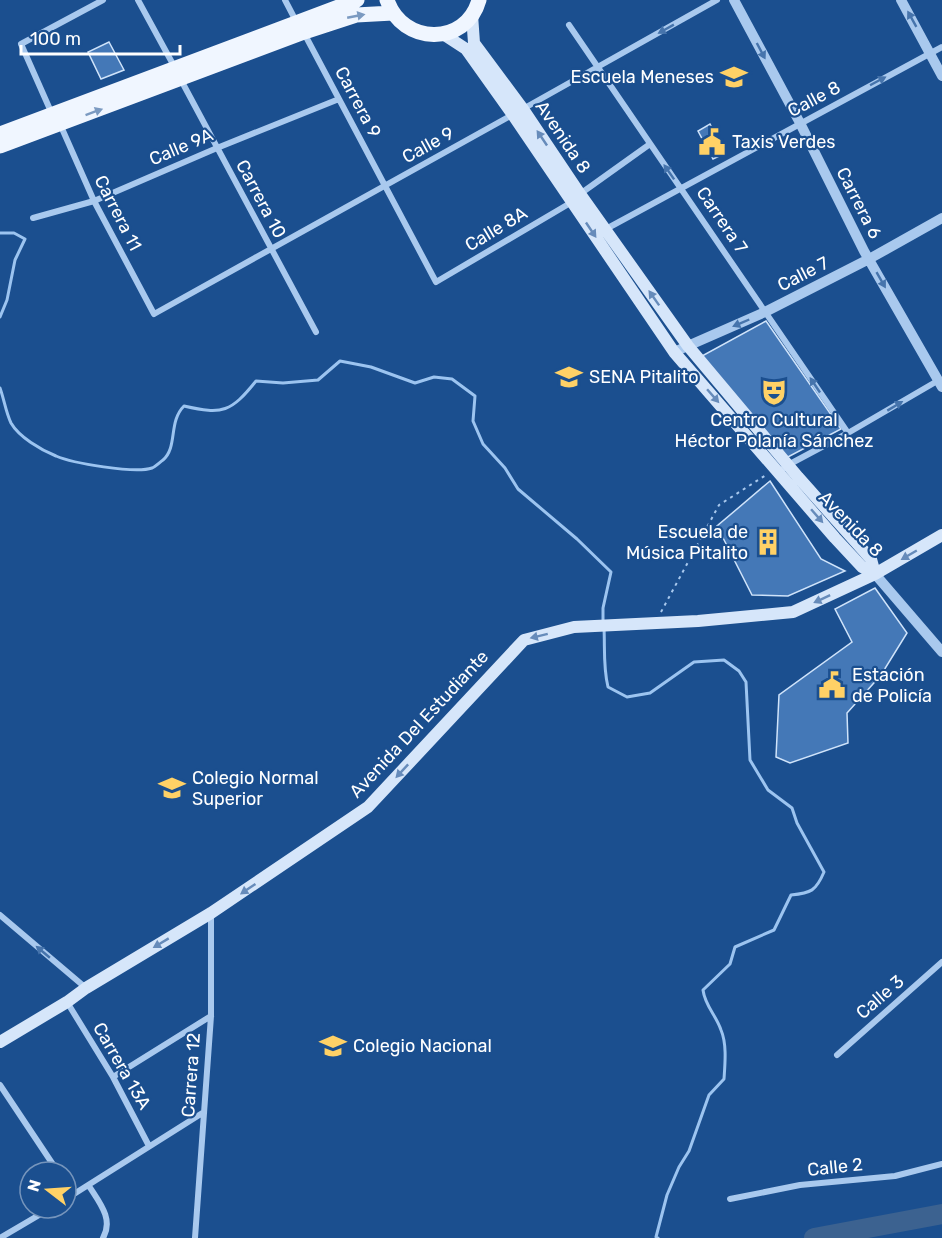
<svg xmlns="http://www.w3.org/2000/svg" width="942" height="1238" font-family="Rubik,sans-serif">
  <rect width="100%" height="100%" fill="#1b4f8f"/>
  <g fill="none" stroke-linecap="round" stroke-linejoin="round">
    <path stroke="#9cc4f0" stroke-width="3" d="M0 233H14L25 239 15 260 7 300 0 317
      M0 388C4 399 6 413 11 423 19 437 41 450 56 456 72 463 135 474 152 468 155 467 160 462 163 460 178 447 168 422 184 406 223 415 231 412 256 381L283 383 318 380 340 361 371 367 415 383 434 377 452 379 475 396 473 421 483 444 505 468 518 489 577 539 611 572 603 608V621
      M604 628C605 648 603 667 608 687L627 697 650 693 694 662 724 660 739 671 746 682 750 760 768 790 792 808 797 823 824 872C816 891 811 893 791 895L774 930 735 947 730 964 703 990C705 1006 716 1015 721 1030 727 1044 725 1064 724 1079L709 1095 689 1151 679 1167 667 1195 656 1237 658 1238"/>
    <path stroke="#3c6290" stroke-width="20" d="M814 1238 942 1214"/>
  </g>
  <path fill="#4478b7" stroke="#cfe3fa" stroke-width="1.5" d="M109 42 124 70 101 79 88 52Z
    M710 124 726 153 713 159 698 131Z
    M766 321 841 429 786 458 702 356Z
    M770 481 821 559 845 571 788 596 752 595 717 526Z
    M875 588 907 633 881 675 847 713 848 743 790 763 776 757 779 695 852 642 835 609Z"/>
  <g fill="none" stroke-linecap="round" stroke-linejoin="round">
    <path stroke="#a9c9ee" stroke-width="2" stroke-dasharray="3 4.5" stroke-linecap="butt" d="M661 612 719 505 766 475"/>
    <path stroke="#a9c9ee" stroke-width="6" d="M138 0 175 68
      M285 0 297 23
      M569 25 848 433
      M304 33 436 282 572 202
      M181 80 316 332
      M521 110 717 0
      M52 114 21 44 103 0
      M60 124 94 201 154 314 512 115
      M580 194 650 144
      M33 218 94 201 217 148 339 99
      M606 229 942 47
      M779 472 788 465 848 433 939 380
      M0 915 86 988
      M67 1002 113 1077 149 1146
      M837 1055 942 962
      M113 1077 211 1016
      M0 1085 58 1172
      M66 1185 73 1195
      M89 1186C99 1202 114 1219 103 1238
      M66 1199 204 1112
      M730 1199 800 1185 895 1176 942 1164
      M0 1238 51 1208
      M195 1238 211 1016V914"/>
    <path stroke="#a9c9ee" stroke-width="10" d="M734 0 800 123 864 251 942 387
      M901 0 942 76
      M674 352 765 312 869 259 942 218
      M875 574 942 652"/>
    <path stroke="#d6e6fa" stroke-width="12" d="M472 15 474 43 523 109 580 194 688 346 798 477 871 559 875 574
      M443 34 466 49 513 115 674 352 835 538 862 567 875 574
      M0 1042 67 1002 86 988 211 913 368 807 524 640 574 627 698 621 793 612 875 574 942 535"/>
    <path stroke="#f0f6ff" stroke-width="15" d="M387 0C402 45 466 47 479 0
      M0 134 357 0
      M0 146 304 32 356 15 393 13"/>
  </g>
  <defs><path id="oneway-solid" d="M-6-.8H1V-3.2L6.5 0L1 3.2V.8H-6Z" transform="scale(1.5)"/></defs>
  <g fill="#7b9ac1">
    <use href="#oneway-solid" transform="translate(356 16) rotate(-11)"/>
    <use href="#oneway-solid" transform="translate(94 112) rotate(-20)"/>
  </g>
  <g fill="#4674ac">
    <use href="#oneway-solid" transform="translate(912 19) rotate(-119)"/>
    <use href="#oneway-solid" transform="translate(666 29) rotate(151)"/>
    <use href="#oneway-solid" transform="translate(761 51) rotate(62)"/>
    <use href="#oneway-solid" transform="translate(878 81) rotate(-28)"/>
    <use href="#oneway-solid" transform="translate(669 172) rotate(-125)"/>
    <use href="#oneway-solid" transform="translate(881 280) rotate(60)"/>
    <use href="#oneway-solid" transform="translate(741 323) rotate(157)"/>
    <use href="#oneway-solid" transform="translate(815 385) rotate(-124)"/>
    <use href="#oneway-solid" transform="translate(895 406) rotate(-31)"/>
    <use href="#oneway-solid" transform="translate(43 952) rotate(-140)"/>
  </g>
  <g fill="#668bba">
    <use href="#oneway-solid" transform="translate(542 138) rotate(-124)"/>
    <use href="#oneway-solid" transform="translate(591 230) rotate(56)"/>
    <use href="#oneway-solid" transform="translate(654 298) rotate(-125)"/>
    <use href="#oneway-solid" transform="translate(713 396) rotate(49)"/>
    <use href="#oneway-solid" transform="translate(817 516) rotate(49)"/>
    <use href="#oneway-solid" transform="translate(909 555) rotate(150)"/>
    <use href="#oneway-solid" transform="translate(822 599) rotate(155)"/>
    <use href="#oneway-solid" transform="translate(539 636) rotate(166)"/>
    <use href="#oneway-solid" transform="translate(402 771) rotate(133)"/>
    <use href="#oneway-solid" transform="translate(248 889) rotate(146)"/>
    <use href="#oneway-solid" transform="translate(161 943) rotate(149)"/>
  </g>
  <defs>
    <symbol id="school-bare" viewBox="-9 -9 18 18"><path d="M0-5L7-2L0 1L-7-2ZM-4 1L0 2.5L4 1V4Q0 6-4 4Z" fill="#ffd166" stroke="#1b4f8f" stroke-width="2.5" paint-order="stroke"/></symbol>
    <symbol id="civic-bare" viewBox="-9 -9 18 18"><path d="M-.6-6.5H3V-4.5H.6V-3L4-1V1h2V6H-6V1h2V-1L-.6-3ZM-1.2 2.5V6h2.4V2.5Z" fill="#ffd166" stroke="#1b4f8f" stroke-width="2.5" paint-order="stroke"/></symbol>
    <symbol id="university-bare" viewBox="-9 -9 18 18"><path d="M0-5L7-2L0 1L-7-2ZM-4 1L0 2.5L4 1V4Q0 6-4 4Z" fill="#ffd166" stroke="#1b4f8f" stroke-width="2.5" paint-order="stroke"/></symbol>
    <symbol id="theatre-bare" viewBox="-9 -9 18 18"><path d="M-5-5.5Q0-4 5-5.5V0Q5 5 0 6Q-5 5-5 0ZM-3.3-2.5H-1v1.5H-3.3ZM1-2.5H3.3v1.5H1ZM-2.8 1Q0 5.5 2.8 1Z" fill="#ffd166" stroke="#1b4f8f" stroke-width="2.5" paint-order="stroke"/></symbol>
    <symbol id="building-bare" viewBox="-9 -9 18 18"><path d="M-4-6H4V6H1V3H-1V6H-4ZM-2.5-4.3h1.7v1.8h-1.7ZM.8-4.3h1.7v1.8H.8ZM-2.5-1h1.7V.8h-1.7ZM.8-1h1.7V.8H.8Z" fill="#ffd166" stroke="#1b4f8f" stroke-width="2.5" paint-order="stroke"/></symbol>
  </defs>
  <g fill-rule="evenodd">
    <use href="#school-bare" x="715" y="58" width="38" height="38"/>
    <use href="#civic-bare" x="693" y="123" width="38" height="38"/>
    <use href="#university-bare" x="550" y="358" width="38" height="38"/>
    <use href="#theatre-bare" x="755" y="373" width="38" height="38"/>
    <use href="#building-bare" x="749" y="523" width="38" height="38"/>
    <use href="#civic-bare" x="813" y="666" width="38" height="38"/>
    <use href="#school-bare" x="153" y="769" width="38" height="38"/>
    <use href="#school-bare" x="314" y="1027" width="38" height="38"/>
  </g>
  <g text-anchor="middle" stroke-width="4.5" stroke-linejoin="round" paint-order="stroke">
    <g font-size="18" fill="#fff" stroke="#1b4f8f" text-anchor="start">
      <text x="714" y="83" text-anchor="end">Escuela Meneses</text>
      <text x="732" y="148">Taxis Verdes</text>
      <text x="589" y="383">SENA Pitalito</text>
      <text x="774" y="426" text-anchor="middle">Centro Cultural<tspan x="774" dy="21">Héctor Polanía Sánchez</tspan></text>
      <text x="748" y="538" text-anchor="end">Escuela de<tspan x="748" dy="21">Música Pitalito</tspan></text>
      <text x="852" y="681">Estación<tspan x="852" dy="21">de Policía</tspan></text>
      <text x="192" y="784">Colegio Normal<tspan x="192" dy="21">Superior</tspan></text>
      <text x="353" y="1052">Colegio Nacional</text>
    </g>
    <g font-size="18" fill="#fff" stroke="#1b4f8f">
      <text transform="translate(814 99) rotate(-28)" y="6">Calle 8</text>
      <text transform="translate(358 102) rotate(62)" y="6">Carrera 9</text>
      <text transform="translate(563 137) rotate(56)" y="6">Avenida 8</text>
      <text transform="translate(428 145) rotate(-29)" y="6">Calle 9</text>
      <text transform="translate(181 147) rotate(-23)" y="6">Calle 9A</text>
      <text transform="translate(261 199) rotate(62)" y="6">Carrera 10</text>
      <text transform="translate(859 203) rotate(63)" y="6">Carrera 6</text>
      <text transform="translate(118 213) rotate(63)" y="6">Carrera 11</text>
      <text transform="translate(722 220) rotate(56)" y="6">Carrera 7</text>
      <text transform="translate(496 229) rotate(-31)" y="6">Calle 8A</text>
      <text transform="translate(803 274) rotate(-27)" y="6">Calle 7</text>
      <text transform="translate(851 524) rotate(46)" y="6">Avenida 8</text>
      <text transform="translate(419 724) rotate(-47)" y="6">Avenida Del Estudiante</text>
      <text transform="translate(880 997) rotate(-41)" y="6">Calle 3</text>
      <text transform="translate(122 1066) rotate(60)" y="6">Carrera 13A</text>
      <text transform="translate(191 1075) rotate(-86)" y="6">Carrera 12</text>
      <text transform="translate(835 1167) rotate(-6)" y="6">Calle 2</text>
    </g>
  </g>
  <g transform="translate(48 1190) rotate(287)"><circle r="28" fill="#1b4f8f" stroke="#7695bc" stroke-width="1.5"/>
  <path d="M0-4.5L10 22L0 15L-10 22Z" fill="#ffd166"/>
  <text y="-9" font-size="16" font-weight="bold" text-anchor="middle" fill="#ffffff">N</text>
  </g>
  <path d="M21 45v9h159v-9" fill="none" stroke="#ffffff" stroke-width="3"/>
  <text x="30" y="45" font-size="18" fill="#ffffff" stroke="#1b4f8f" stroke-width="4.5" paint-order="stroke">100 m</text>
</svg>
